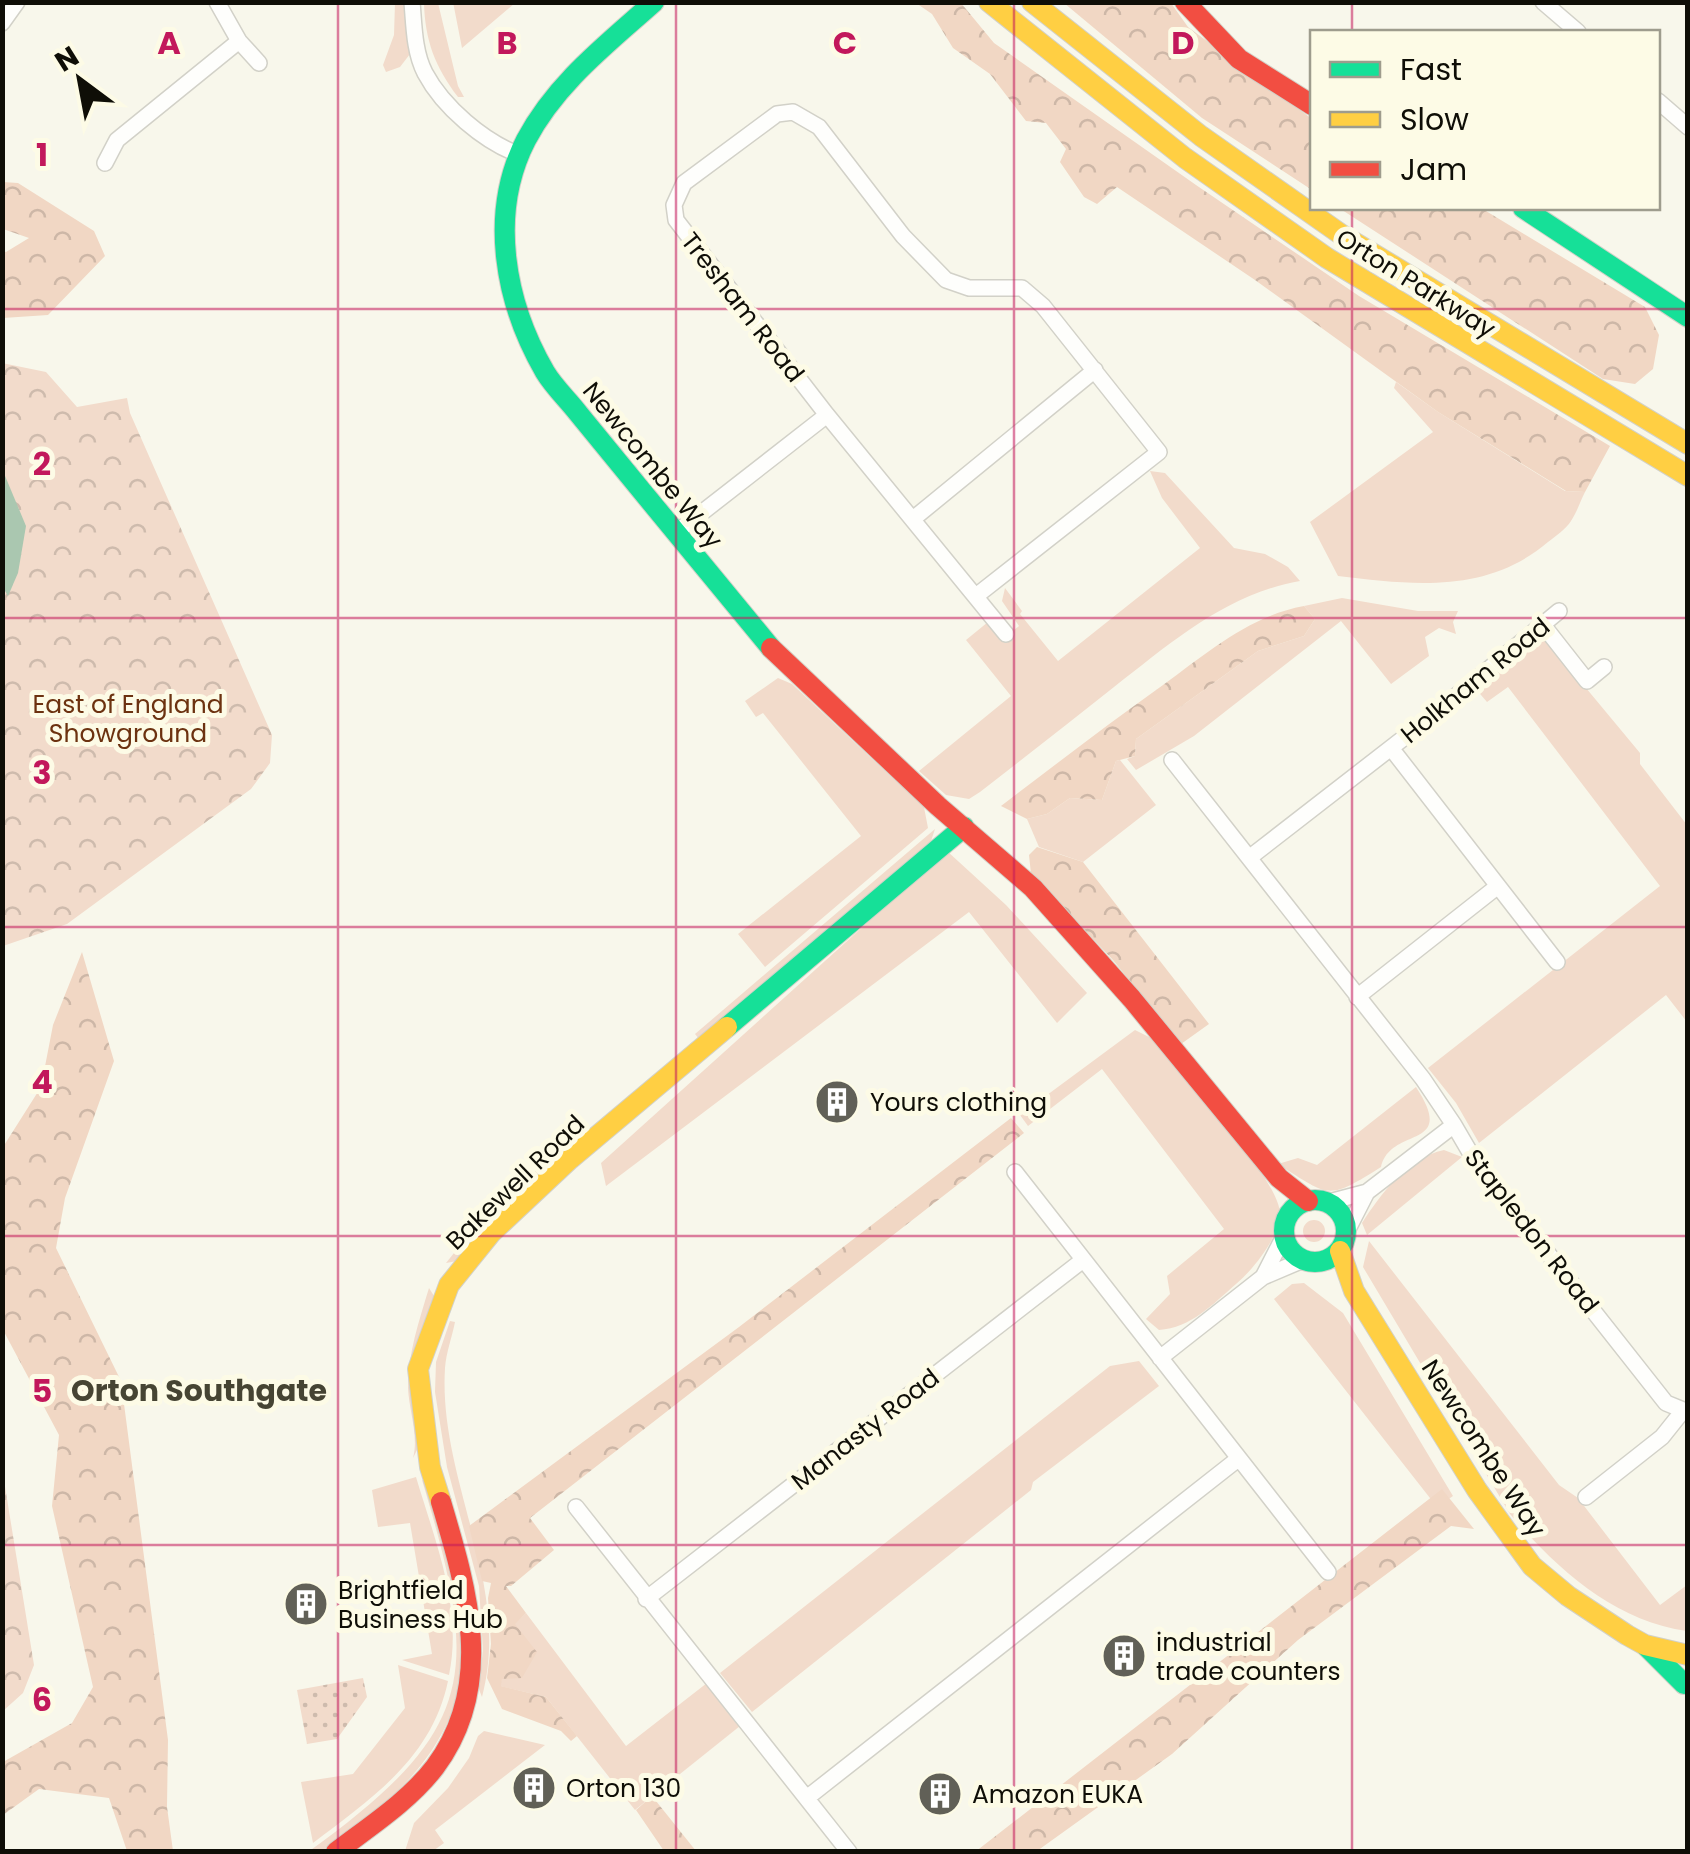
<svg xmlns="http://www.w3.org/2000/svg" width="1690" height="1854" font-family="Poppins,sans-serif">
  <defs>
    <pattern id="forest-crowns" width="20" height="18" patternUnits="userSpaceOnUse" patternTransform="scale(2.5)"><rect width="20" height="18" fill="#f1d7c4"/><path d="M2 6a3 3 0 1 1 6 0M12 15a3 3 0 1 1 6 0" fill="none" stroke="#cdb7a7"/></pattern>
    <pattern id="park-crowns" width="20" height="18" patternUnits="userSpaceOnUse" patternTransform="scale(2.5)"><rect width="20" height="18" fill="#f2dbcb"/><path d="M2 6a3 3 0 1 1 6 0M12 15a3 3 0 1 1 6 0" fill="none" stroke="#cebbad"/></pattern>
    <pattern id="garden-dots" width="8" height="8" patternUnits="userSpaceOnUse" patternTransform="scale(2.5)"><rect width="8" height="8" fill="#f2dbcb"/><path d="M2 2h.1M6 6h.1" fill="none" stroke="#cebbad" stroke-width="1.8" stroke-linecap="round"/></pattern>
  </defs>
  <rect width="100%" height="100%" fill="#f8f7eb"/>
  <path fill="#f2dbcb" d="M453 2H515V3L462 48Z
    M395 3H405L410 54 400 67 386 72 383 65 394 35Z
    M424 3H438L458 86 464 97H458C435 67 425 40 424 3Z
    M1396 382 1438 412 1565 491 1585 492C1580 502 1577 512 1571 521 1566 529 1556 536 1548 542 1487 594 1413 585 1338 576L1310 522 1433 432 1394 388Z
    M1150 471 1165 473 1234 548 1265 554 1288 567 1300 581C1226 594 1172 642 1114 687 1070 722 1025 757 980 792L969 799 946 795 919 771 1011 696 966 640 988 622 1004 638 1019 626 1002 601 1005 588 1022 611 1020 614 1058 661 1200 548 1162 498Z
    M1342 598 1418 611H1458L1453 622 1456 634 1439 628 1425 637 1429 656 1391 684 1341 621 1194 736 1136 770 1127 759 1135 756 1136 739 1258 651 1304 636 1315 619 1304 606Z
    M1542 635 1640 753V764L1687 825V1022L1666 995 1479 1143 1456 1103 1428 1068 1660 886 1508 687 1487 702 1475 688Z
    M778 678 792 684 899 784 923 802 928 828 765 967 738 934 861 836 763 713 756 717 745 701Z
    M1120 760 1156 805 1083 862 1039 847 1027 819 1047 814 1070 798 1102 800 1116 761Z
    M935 829 931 841 699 1039 695 1034Z
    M947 851 1006 905 1087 993 1057 1023 969 912 606 1186 601 1163Z
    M1135 1030 1155 1040C1181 1071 1279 1179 1280 1213 1280 1236 1253 1270 1236 1284 1213 1304 1191 1328 1159 1330L1146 1319 1170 1294 1167 1276 1224 1229 1102 1069 1028 1126 1020 1115Z
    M1416 1087C1458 1151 1391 1125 1381 1167 1327 1201 1330 1197 1278 1164L1298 1158 1317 1165Z
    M561 1148 560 1156 476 1235 457 1261 446 1263 482 1218Z
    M1444 1150 1462 1157 1367 1235 1362 1223C1381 1194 1407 1158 1444 1150Z
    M1303 1231a11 11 0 1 1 22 0a11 11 0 1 1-22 0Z
    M1369 1241 1559 1485 1578 1498 1660 1605 1687 1585V1631C1614 1621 1556 1568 1510 1514L1363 1267Z
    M1304 1283 1343 1313 1453 1496 1437 1507 1274 1299 1292 1284Z
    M429 1288 434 1296 420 1444 413 1458C419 1436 409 1411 408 1388 408 1353 419 1321 429 1288Z
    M450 1321 455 1322C452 1337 446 1353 445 1368 438 1480 512 1584 482 1697L478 1687 483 1651 479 1586 447 1467 435 1392 436 1362Z
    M1139 1361 1159 1386 1033 1482 1031 1490 752 1712 720 1673 1110 1366Z
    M416 1477C435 1541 463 1608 449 1675L402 1660 432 1654 410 1523 378 1527 372 1490Z
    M422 1480 431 1486C440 1518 454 1550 460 1583 484 1714 424 1782 322 1851L308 1852C479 1729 480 1674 422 1480Z
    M526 1613 626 1746 707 1683 740 1726 635 1810 546 1697 500 1686 514 1624Z
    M398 1665 448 1681C432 1758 372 1798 313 1843L301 1782 353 1774 405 1708Z
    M484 1731 545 1745 435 1830 444 1843 433 1851H405L414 1823 448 1788 469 1758 478 1736Z"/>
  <path fill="url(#forest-crowns)" d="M916 3H961L994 43 1196 185 1359 296 1610 446 1585 492 1566 491 1438 412 1255 280 1117 187 1097 204 1084 197 1060 162 1066 149 1046 123 1026 121 990 74 953 48 932 14Z
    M1064 3H1171L1188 27 1312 119V190L1202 118Z
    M3 182 18 183 94 231 105 256 48 315 3 318V251L6 252 29 238 3 229Z
    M1339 208H1481L1645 307 1659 335 1653 369 1635 384 1603 379Z
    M1304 606 1315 619 1304 636 1258 651 1136 739 1135 756 1116 761 1102 800 1070 798 1047 814 1027 819 1001 806C1055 765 1108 724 1163 685 1207 653 1249 616 1304 606Z
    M1037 847 1083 862 1209 1024 1181 1044 1113 960 1031 874 1029 855Z
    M82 952 114 1061 65 1198 56 1248 121 1381 168 1740 167 1807 173 1851H127L109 1798 39 1789 3 1815V1762L72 1723 93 1687 52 1506 59 1435 2 1328 3 1147 41 1087 53 1025Z
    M1011 1118 1024 1133 530 1518 554 1550 511 1586H506L526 1613 515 1624 537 1652 522 1678 502 1679 501 1686 546 1697 577 1736 571 1741 561 1731 502 1709 487 1678 491 1644 488 1598 491 1583 482 1581 469 1526 739 1327Z
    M1442 1489 1474 1529 1451 1526 1298 1640 1172 1754 1037 1851 975 1852Z
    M652 1796 696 1851H664L636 1810Z"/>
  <path fill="url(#park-crowns)" d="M2 363 46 372 77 407 127 398 130 413 272 735 270 763 251 789 67 924 3 946Z
    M2 1468 34 1665 23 1693 3 1711Z"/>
  <path fill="url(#garden-dots)" d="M363 1678 367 1697 337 1739 307 1744 297 1690Z"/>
  <path fill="#aac7b0" d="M3 471 26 526 18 573 8 596 2 586Z"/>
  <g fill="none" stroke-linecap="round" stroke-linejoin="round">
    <defs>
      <path id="street" d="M412 2C414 25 414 52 425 73 443 107 484 142 520 155
        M1543 2 1578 32
        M2 23 17 2
        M239 41 259 63
        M1658 101 1688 127
        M105 163 117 140 239 41 217 2
        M913 519 1095 370
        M677 532 827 415
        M976 596 1159 452 1043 306 1022 288H969L946 280 903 236 819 127 793 112 777 114 684 183 674 205 676 220 827 415 1006 634
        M1543 625 1587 681 1604 667
        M1391 748 1557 962
        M1172 760 1423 1079 1454 1125
        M1249 858 1432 716 1559 611
        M1357 997 1498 886
        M1015 1172 1328 1572
        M1329 1202 1367 1192 1454 1125 1475 1161 1666 1403 1688 1412
        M1347 1231 1367 1192
        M1263 1277 1284 1236
        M1160 1358 1263 1277 1303 1260
        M1586 1497 1662 1437 1682 1412
        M576 1507 849 1852
        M646 1599 1083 1260
        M808 1797 1238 1459"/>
      <path id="fast" d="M654 2C607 44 556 83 526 140 488 214 505 303 545 372 554 387 568 400 578 413 599 439 620 464 641 490 684 542 727 595 771 648
        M1523 208 1688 317
        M727 1027 964 827
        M1284 1231a31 31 0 1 1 62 0a31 31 0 1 1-62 0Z
        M1646 1646 1684 1684"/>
      <path id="slow" d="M989 2 1185 158 1327 258 1688 476
        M1032 2 1201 136 1342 235 1688 444
        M1340 1251 1354 1291 1477 1490 1532 1566 1568 1596 1627 1635 1645 1645 1688 1655
        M441 1502 430 1467 418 1369 449 1285 491 1233 570 1159 727 1027"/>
      <path id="jam" d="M1185 2 1239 59 1312 105
        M771 648 938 806 1033 888 1132 999 1279 1178 1308 1201
        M336 1852C370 1826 409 1801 435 1767 496 1685 467 1589 441 1502"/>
    </defs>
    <use href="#street" stroke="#d2d1c8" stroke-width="18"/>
    <use href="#fast" stroke="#d2d1c8" stroke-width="22"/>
    <use href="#slow" stroke="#d2d1c8" stroke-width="22"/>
    <use href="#jam" stroke="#d2d1c8" stroke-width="22"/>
    <use href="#street" stroke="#fefefc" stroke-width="15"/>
    <use href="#fast" stroke="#16e098" stroke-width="20"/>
    <use href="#slow" stroke="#ffcf43" stroke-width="20"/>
    <use href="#jam" stroke="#f24e42" stroke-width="20"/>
  </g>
  <path fill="none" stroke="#c2185b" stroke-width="2.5" stroke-opacity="0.55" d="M338 2V1852M676 2V1852M1014 2V1852M1352 2V32M1352 208V1852M2 309H1688M2 618H1688M2 927H1688M2 1236H1688M2 1545H1688"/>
  <defs>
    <symbol id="building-disc" viewBox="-11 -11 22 22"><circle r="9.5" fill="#616057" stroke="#fdfbe6"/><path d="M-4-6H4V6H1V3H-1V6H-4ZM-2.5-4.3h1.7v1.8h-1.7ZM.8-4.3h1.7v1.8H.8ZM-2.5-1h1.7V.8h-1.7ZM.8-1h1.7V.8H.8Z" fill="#fff"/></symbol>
  </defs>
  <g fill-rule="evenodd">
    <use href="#building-disc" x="812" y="1077" width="50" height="50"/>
    <use href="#building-disc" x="281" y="1579" width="50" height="50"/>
    <use href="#building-disc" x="1099" y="1631" width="50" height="50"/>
    <use href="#building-disc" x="509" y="1763" width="50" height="50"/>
    <use href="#building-disc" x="915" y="1769" width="50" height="50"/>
  </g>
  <g text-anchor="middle" stroke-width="10" stroke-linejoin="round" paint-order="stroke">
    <g font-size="25" fill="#0f0e07" stroke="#fdfbe6">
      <text transform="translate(1416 283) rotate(32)" y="9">Orton Parkway</text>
      <text transform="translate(743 307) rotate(52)" y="9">Tresham Road</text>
      <text transform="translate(653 465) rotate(51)" y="9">Newcombe Way</text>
      <text transform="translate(1475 680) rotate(-39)" y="9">Holkham Road</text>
      <text transform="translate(515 1182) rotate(-44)" y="9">Bakewell Road</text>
      <text transform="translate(1532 1231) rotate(52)" y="9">Stapledon Road</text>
      <text transform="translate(865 1429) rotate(-38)" y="9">Manasty Road</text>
      <text transform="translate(1484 1448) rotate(57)" y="9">Newcombe Way</text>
    </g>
    <g font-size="25" fill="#6c3210" stroke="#fdfbe6">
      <text x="128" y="713">East of England<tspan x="128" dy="29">Showground</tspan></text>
    </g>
    <g font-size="25" fill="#0f0e07" stroke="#fdfbe6" text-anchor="start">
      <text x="870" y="1111">Yours clothing</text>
      <text x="338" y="1599">Brightfield<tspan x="338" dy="29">Business Hub</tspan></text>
      <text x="1156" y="1651">industrial<tspan x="1156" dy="29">trade counters</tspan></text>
      <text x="566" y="1797">Orton 130</text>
      <text x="972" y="1803">Amazon EUKA</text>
    </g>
    <g font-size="30" font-weight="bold" fill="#464433" stroke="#fdfbe6">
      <text x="199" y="1401">Orton Southgate</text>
    </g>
  </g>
  <g font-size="32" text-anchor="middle" font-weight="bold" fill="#c2185b" stroke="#fdfbe6" stroke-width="10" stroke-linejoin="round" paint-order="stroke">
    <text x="169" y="54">A</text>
    <text x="507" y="54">B</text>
    <text x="845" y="54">C</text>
    <text x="1183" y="54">D</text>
    <text x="42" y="166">1</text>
    <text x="42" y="475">2</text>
    <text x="42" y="784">3</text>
    <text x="42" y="1093">4</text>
    <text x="42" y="1402">5</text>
    <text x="42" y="1711">6</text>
  </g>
  <rect width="1690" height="1854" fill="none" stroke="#0f0e07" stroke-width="10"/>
  <rect x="1310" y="30" width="350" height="180" fill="#fdfbe6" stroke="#9e9c8d" stroke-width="2.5"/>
  <rect x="1330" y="62" width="50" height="15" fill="#16e098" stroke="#9e9c8d" stroke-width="2.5"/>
  <text x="1400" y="80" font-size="30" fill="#0f0e07">Fast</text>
  <rect x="1330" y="112" width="50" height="15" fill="#ffcf43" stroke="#9e9c8d" stroke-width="2.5"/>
  <text x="1400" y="130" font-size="30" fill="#0f0e07">Slow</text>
  <rect x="1330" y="162" width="50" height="15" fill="#f24e42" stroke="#9e9c8d" stroke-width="2.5"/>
  <text x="1400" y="180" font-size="30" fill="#0f0e07">Jam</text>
  <g transform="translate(80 80) rotate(328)" stroke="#fdfbe6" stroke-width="8" paint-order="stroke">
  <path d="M0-8L18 38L0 25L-18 38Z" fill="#0f0e07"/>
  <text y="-15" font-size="28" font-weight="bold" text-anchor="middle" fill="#0f0e07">N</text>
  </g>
</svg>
